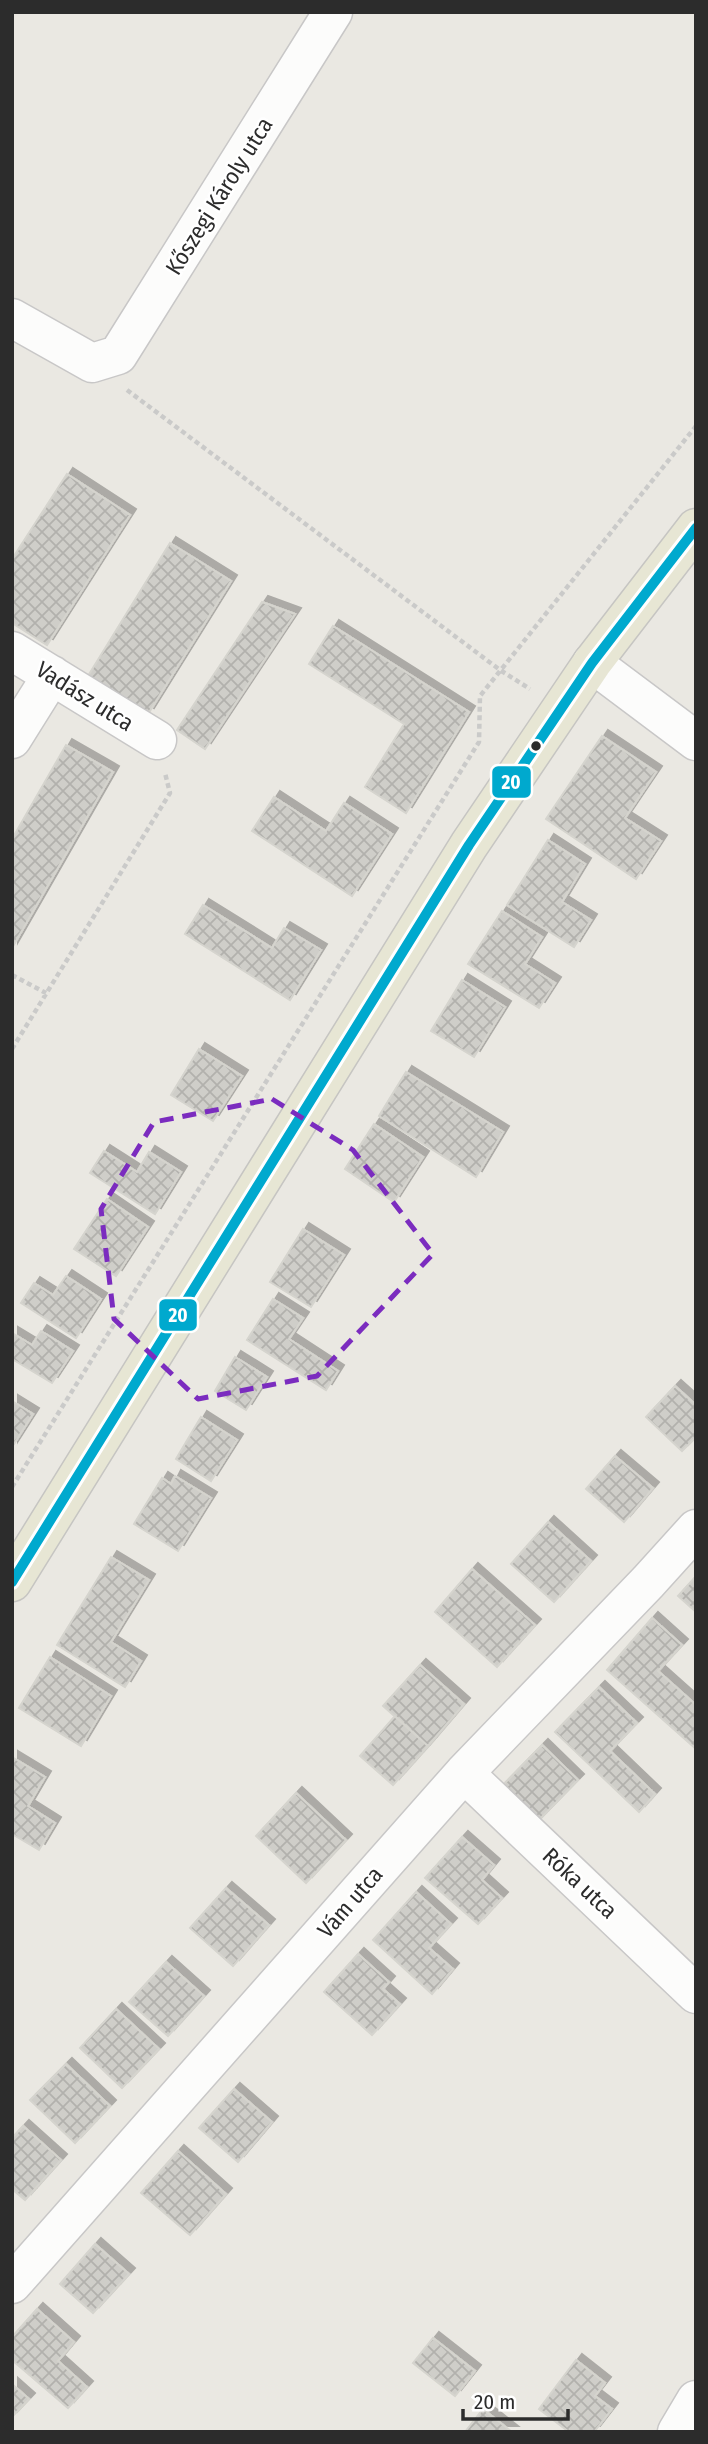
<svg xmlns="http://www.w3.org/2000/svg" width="708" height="2444" font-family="'Fira Sans Condensed',sans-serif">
  <defs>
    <pattern id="building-cross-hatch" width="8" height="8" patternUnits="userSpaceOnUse" patternTransform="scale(1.75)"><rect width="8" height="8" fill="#cfcec9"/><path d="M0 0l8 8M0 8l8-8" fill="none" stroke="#b2b1ad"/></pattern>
    <filter id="shadow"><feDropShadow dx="6" dy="-6" stdDeviation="0" flood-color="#0004"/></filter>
  </defs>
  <rect width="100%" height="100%" fill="#eae8e2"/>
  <path fill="url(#building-cross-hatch)" stroke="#d5d4ce" stroke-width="2" filter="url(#shadow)" d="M67 474 130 515 47 645 12 623V559Z
    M170 543 231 581 148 714 88 676Z
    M262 602 295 614 205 749 177 730Z
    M333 626 469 712 406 813 365 787 404 724 309 664Z
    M602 736 656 772 625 818 661 841 636 879 546 819Z
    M66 745 113 772 12 948V839Z
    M274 797 326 831 344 803 392 834 352 896 252 831Z
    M548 840 585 864 562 902 591 920 574 947 507 905Z
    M203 905 272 948 284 928 321 950 290 1000 185 934Z
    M502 911 542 937 525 964 555 983 539 1008 468 964Z
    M462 980 505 1007 474 1057 431 1031Z
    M199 1049 242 1076 213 1121 171 1095Z
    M406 1072 503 1132 476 1177 379 1116Z
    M374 1124 423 1157 394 1202 345 1169Z
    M104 1151 137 1172 149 1152 181 1172 155 1214 90 1173Z
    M107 1199 148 1227 116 1276 74 1249Z
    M303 1229 344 1255 311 1307 270 1282Z
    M66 1276 101 1299 76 1338 21 1303 34 1283 53 1295Z
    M273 1299 303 1318 289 1339 338 1371 326 1390 247 1340Z
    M41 1331 73 1351 52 1383 12 1359V1333L32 1345Z
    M235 1357 267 1377 246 1410 215 1391Z
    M675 1386 696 1405V1437L682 1451 646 1417Z
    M12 1401 33 1414 12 1447Z
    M201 1417 237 1440 211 1481 176 1459Z
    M615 1456 653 1488 624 1522 586 1489Z
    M175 1476 211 1498 178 1551 134 1524 162 1478 171 1484Z
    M548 1522 591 1561 554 1602 511 1564Z
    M111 1557 149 1580 111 1642 141 1661 125 1687 57 1645Z
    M472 1569 535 1625 497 1667 435 1612Z
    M696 1576V1612L678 1596Z
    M652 1618 682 1645 658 1671 696 1705V1749L607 1670Z
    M50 1657 111 1696 81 1746 19 1708Z
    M420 1665 464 1704 428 1746 383 1706Z
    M599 1687 637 1723 610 1751 655 1794 639 1812 555 1732Z
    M395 1716 428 1746 393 1785 360 1756Z
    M542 1745 578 1780 536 1823 500 1788Z
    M12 1757 45 1777 28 1806 55 1823 39 1850 12 1834Z
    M296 1793 346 1840 306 1883 256 1836Z
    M462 1837 494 1865 482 1880 502 1898 478 1924 425 1878Z
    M226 1888 269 1925 233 1966 190 1928Z
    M416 1892 451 1924 429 1948 453 1969 432 1994 373 1940Z
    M358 1954 389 1982 383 1989 400 2004 372 2035 324 1992Z
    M166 1962 204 1996 168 2036 129 2002Z
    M116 2009 159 2049 122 2088 80 2048Z
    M66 2064 110 2106 75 2143 30 2100Z
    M234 2089 272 2122 238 2162 199 2128Z
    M23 2126 61 2160 25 2200 12 2189V2138Z
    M178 2151 226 2194 190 2235 141 2193Z
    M95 2244 129 2274 93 2313 60 2284Z
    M37 2309 74 2342 58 2361 87 2387 68 2408 12 2360V2337Z
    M433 2338 475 2371 455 2396 413 2363Z
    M576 2360 605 2383 595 2396 612 2409 594 2432H569L539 2409Z
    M12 2384 29 2399 12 2417Z
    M483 2409 512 2432H465Z"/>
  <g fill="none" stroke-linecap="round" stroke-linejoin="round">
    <defs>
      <path id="minor" d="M12 318 92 363 118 355 333 12
        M12 651 157 740
        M592 663 696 741
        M12 739 52 675
        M464 1773 696 1994
        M12 2284 464 1773 648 1582 696 1529
        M677 2432 696 2400"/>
      <path id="major" d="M12 1582 469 845 592 663 696 528"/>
    </defs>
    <use href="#minor" stroke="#c8c7c7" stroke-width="41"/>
    <use href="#major" stroke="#c6c5c2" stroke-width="41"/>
    <path stroke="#cacac9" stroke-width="4.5" stroke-dasharray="5 3.5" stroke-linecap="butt" d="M127 390 500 670 530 689
      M12 975 46 993
      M12 1049 170 793 165 773
      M12 1487 479 742 480 696 696 426"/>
    <use href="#minor" stroke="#fcfcfb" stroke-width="38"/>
    <use href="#major" stroke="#e7e6d4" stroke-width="38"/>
    <defs>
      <path id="bus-1" d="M12 1582 469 845 592 663 696 528"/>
    </defs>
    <use href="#bus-1" stroke="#fff" stroke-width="16"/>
    <use href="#bus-1" stroke="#00a9ce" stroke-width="10"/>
  </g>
  <path fill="none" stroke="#7b2cbf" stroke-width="5" stroke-dasharray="14 9" stroke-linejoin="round" d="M272 1099 353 1150 433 1254 317 1376 198 1399 114 1319 101 1209 154 1122Z"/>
  <circle fill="#2c2c2c" stroke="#fff" stroke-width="2.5" cx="536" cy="746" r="6"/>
  <g text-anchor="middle" stroke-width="5" stroke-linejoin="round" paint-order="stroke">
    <g font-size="23" fill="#2c2c2c" stroke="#fff">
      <text transform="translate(219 196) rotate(-58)" y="8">Kőszegi Károly utca</text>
      <text transform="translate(85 696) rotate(32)" y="8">Vadász utca</text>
      <text transform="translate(580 1883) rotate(43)" y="8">Róka utca</text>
      <text transform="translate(350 1902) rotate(-49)" y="8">Vám utca</text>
    </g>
  </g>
  <g stroke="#fff" stroke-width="2.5">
    <rect x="491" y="765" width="41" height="34" rx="7" fill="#00a9ce"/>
    <rect x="158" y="1298" width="40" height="34" rx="7" fill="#00a9ce"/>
  </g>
  <g font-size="19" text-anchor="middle" font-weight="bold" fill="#fff">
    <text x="511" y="789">20</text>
    <text x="178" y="1322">20</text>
  </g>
  <rect width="708" height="2444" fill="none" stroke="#2c2c2c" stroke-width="28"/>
  <path d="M463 2409v10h105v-10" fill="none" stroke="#2c2c2c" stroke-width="3.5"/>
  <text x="474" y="2409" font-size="21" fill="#2c2c2c" stroke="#ffffff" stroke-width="5" paint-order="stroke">20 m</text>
</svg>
